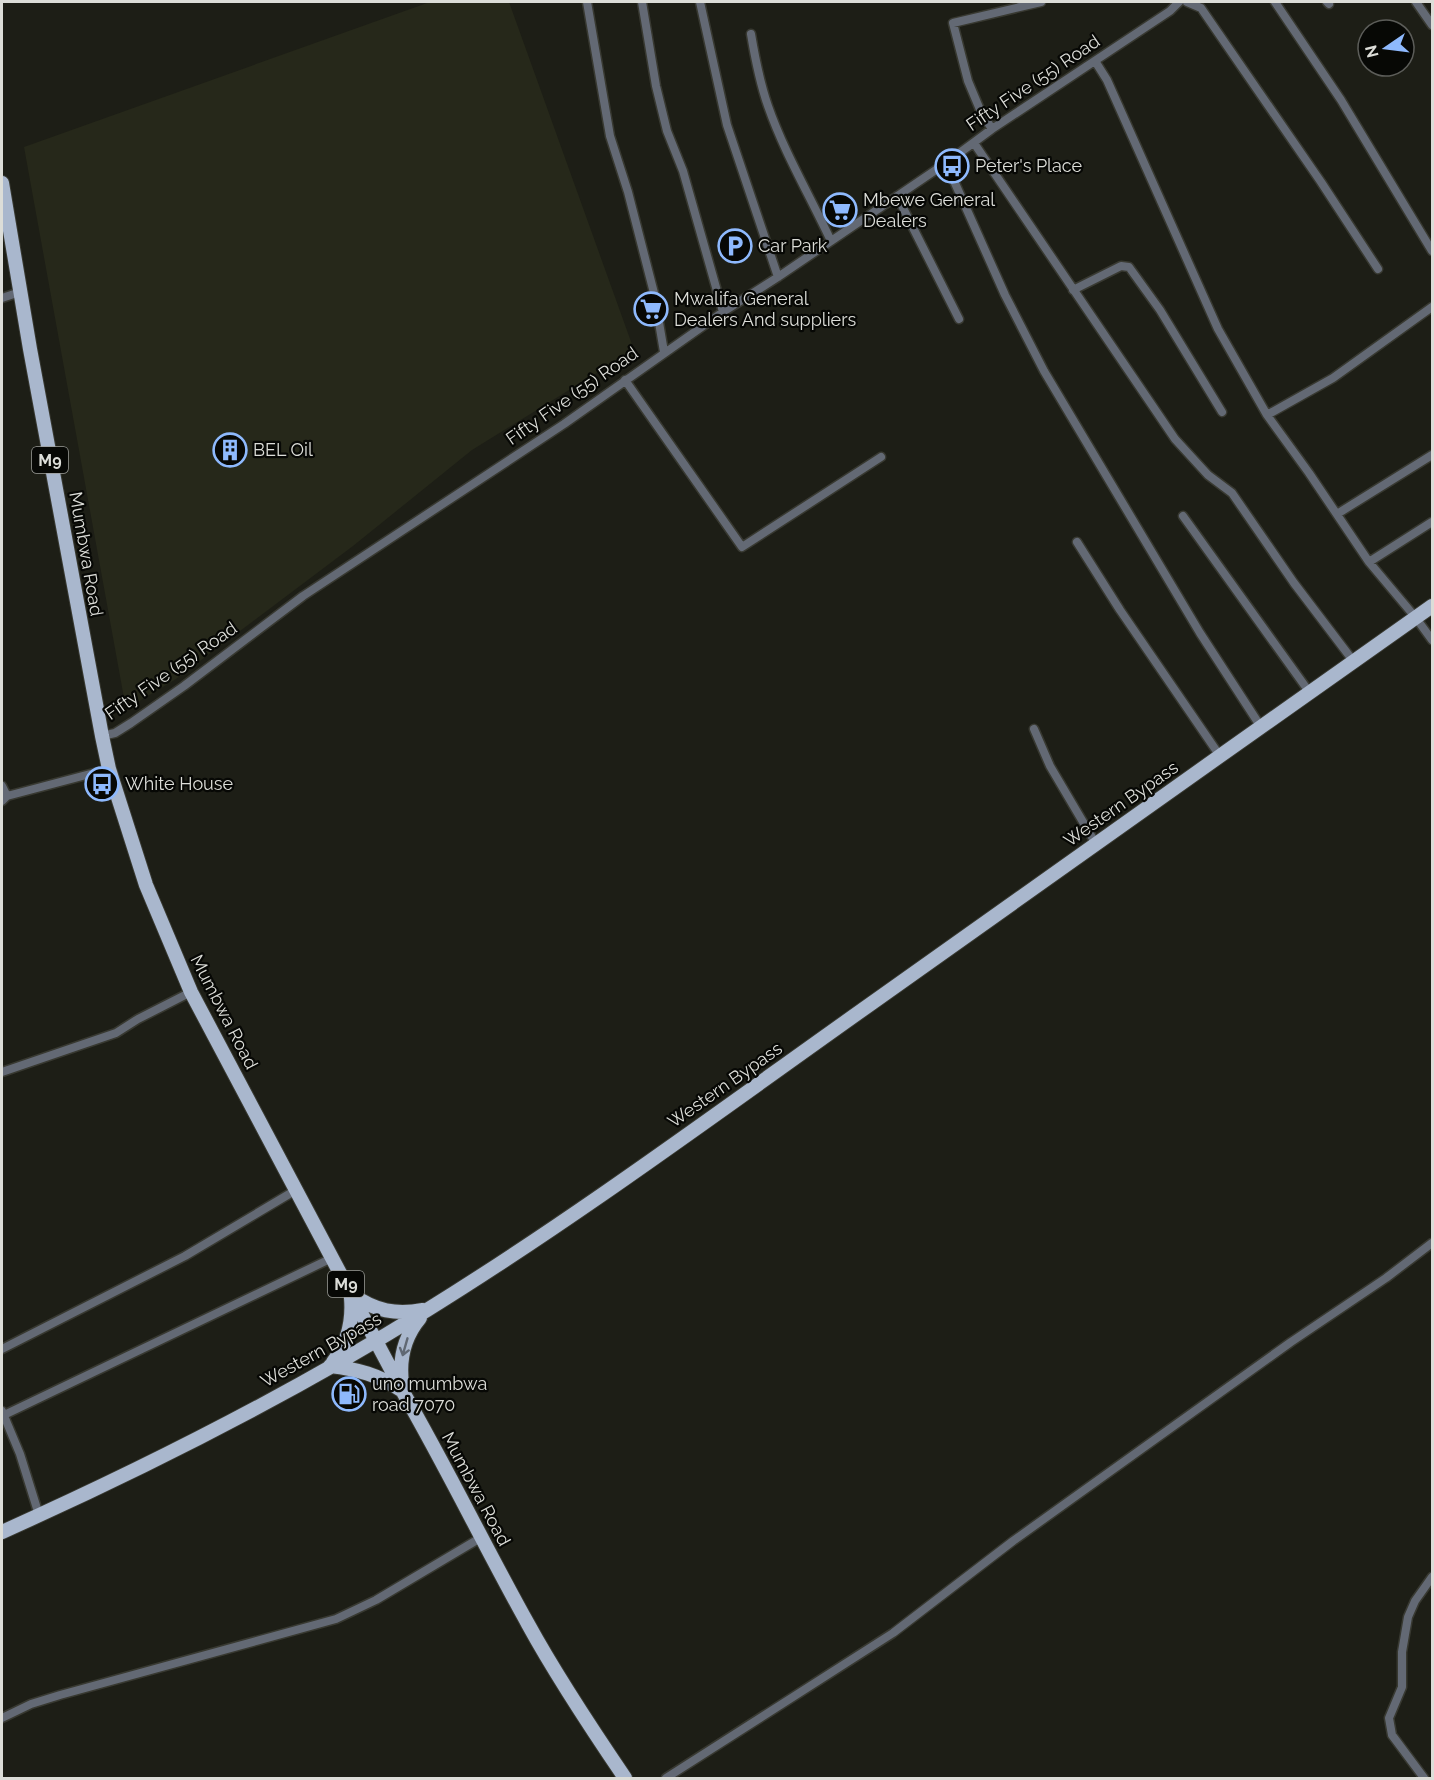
<svg xmlns="http://www.w3.org/2000/svg" width="1434" height="1780" font-family="Raleway,sans-serif">
  <rect width="100%" height="100%" fill="#1d1e16"/>
  <path fill="#26281a" d="M430 2H509L634 350 472 450 353 546 176 679 126 709 24 147Z"/>
  <g fill="none" stroke-linecap="round" stroke-linejoin="round">
    <defs>
      <path id="minor" d="M587 2 610 136 628 192 654 293 664 352
        M642 2 656 86 667 131 683 171 723 312
        M700 2 727 125 778 277
        M1187 2 1201 8 1321 182 1378 269
        M1275 2 1341 100 1432 251
        M1327 2 1329 4
        M1416 2 1432 25
        M751 34C755 58 760 83 768 106 784 152 810 196 831 241
        M1095 61 1107 80 1218 329 1267 415 1333 378 1432 307
        M992 129 981 112 968 81 953 23 1041 2
        M974 143 1175 439 1208 475 1232 493 1294 583 1354 662
        M946 163 1005 295 1044 371 1200 633 1261 727
        M897 196 959 319
        M1073 290 1121 266 1129 267 1160 310 1222 412
        M2 298 20 292
        M625 380 742 547 881 457
        M1267 415 1309 473 1369 562 1416 618 1432 640
        M1337 514 1432 455
        M1183 516 1310 693
        M1077 542 1120 610 1220 756
        M1369 562 1432 522
        M1034 729 1050 766 1096 844
        M102 736 115 733 131 723 184 686 303 596 564 424 723 312 778 277 946 163 992 129 1170 11 1179 2
        M2 786 7 796
        M2 801 7 796 109 769
        M2 1072 116 1033 138 1019 191 992
        M2 1349 185 1256 296 1190
        M2 1411 20 1454 39 1515
        M2 1416 332 1258
        M2 1718 31 1704 60 1695 336 1619 376 1600 482 1537
        M666 1778 893 1633 1013 1541 1291 1342 1386 1278 1432 1243
        M1424 1778 1392 1735 1389 1718 1402 1687V1652L1408 1617 1415 1601 1432 1577"/>
      <path id="primary" d="M2 183 30 349 102 736 109 769 146 885 191 992 403 1392C447 1468 485 1547 528 1624 557 1677 591 1728 625 1778
        M353 1295C375 1311 396 1315 423 1310
        M333 1362C348 1343 353 1322 351 1298
        M330 1366C357 1369 379 1375 401 1390
        M402 1383C399 1359 404 1337 420 1318
        M2 1532C147 1467 291 1394 427 1310 580 1215 725 1107 872 1003 1059 870 1245 738 1432 606"/>
    </defs>
    <use href="#minor" stroke="#383931" stroke-width="11"/>
    <use href="#primary" stroke="#383931" stroke-width="16"/>
    <use href="#minor" stroke="#636974" stroke-width="8"/>
    <use href="#primary" stroke="#a9b7cd" stroke-width="14"/>
  </g>
  <defs><path id="oneway-shaft" d="M-6 0H5M1.5-3L5.5 0L1.5 3" fill="none" stroke-width="1.6" stroke-linecap="round" stroke-linejoin="round" transform="scale(1.5)"/></defs>
  <use stroke="#606873" href="#oneway-shaft" transform="translate(405 1347) rotate(106)"/>
  <defs>
    <symbol id="bus-ring" viewBox="-11 -11 22 22"><circle r="9.5" fill="#070805" stroke="#8eb9fd" stroke-width="1.5"/><path d="M-5-6H5V4H4V6H2V4H-2V6H-4V4H-5ZM-3.5-4V0h7V-4ZM-3.5 1.2v1.5H-2V1.2ZM2 1.2v1.5H3.5V1.2Z" fill="#8eb9fd"/></symbol>
    <symbol id="supermarket-ring" viewBox="-11 -11 22 22"><circle r="9.5" fill="#070805" stroke="#8eb9fd" stroke-width="1.5"/><path d="M-6-5.5h2.5l.6 2H6L4.5 2H-2.5L-4.4-4H-6ZM-1.5 3.2a1.3 1.3 0 1 0 .1 0ZM3 3.2a1.3 1.3 0 1 0 .1 0Z" fill="#8eb9fd"/></symbol>
    <symbol id="parking-ring" viewBox="-11 -11 22 22"><circle r="9.5" fill="#070805" stroke="#8eb9fd" stroke-width="1.5"/><path d="M-3.5-5.5H1a3.5 3.5 0 0 1 0 7H-1V5.5H-3.5ZM-1-3.4V-.6H.8a1.4 1.4 0 0 0 0-2.8Z" fill="#8eb9fd"/></symbol>
    <symbol id="building-ring" viewBox="-11 -11 22 22"><circle r="9.5" fill="#070805" stroke="#8eb9fd" stroke-width="1.5"/><path d="M-4-6H4V6H1V3H-1V6H-4ZM-2.5-4.3h1.7v1.8h-1.7ZM.8-4.3h1.7v1.8H.8ZM-2.5-1h1.7V.8h-1.7ZM.8-1h1.7V.8H.8Z" fill="#8eb9fd"/></symbol>
    <symbol id="fuel-ring" viewBox="-11 -11 22 22"><circle r="9.5" fill="#070805" stroke="#8eb9fd" stroke-width="1.5"/><path d="M-5.5-6h7V0h2V4h1.3V-2.5L3-4.5l.8-.8L6-3V5H2.5V1h-1V6h-7ZM-4.2-4.7v3.2H.2V-4.7Z" fill="#8eb9fd"/></symbol>
  </defs>
  <g fill-rule="evenodd">
    <use href="#bus-ring" x="933" y="147" width="38" height="38"/>
    <use href="#supermarket-ring" x="821" y="191" width="38" height="38"/>
    <use href="#parking-ring" x="716" y="227" width="38" height="38"/>
    <use href="#supermarket-ring" x="632" y="290" width="38" height="38"/>
    <use href="#building-ring" x="211" y="431" width="38" height="38"/>
    <use href="#bus-ring" x="83" y="765" width="38" height="38"/>
    <use href="#fuel-ring" x="330" y="1375" width="38" height="38"/>
  </g>
  <g text-anchor="middle" stroke-width="4.5" stroke-linejoin="round" paint-order="stroke">
    <g fill="#070805" stroke="#9c9d99" stroke-width="1.5">
      <rect x="32" y="447" width="36" height="26" rx="4.5"/>
      <rect x="328" y="1271" width="36" height="26" rx="4.5"/>
    </g>
    <g font-size="16" font-weight="bold" fill="#dcddd8">
      <text x="50" y="466">M9</text>
      <text x="346" y="1290">M9</text>
    </g>
    <g font-size="18" fill="#dcddd8" stroke="#070805">
      <text transform="translate(1033 83) rotate(-34)" y="6">Fifty Five (55) Road</text>
      <text transform="translate(572 396) rotate(-35)" y="6">Fifty Five (55) Road</text>
      <text transform="translate(86 554) rotate(80)" y="6">Mumbwa Road</text>
      <text transform="translate(171 671) rotate(-35)" y="6">Fifty Five (55) Road</text>
      <text transform="translate(1121 804) rotate(-35)" y="6">Western Bypass</text>
      <text transform="translate(224 1012) rotate(63)" y="6">Mumbwa Road</text>
      <text transform="translate(725 1085) rotate(-35)" y="6">Western Bypass</text>
      <text transform="translate(321 1350) rotate(-29)" y="6">Western Bypass</text>
      <text transform="translate(476 1489) rotate(62)" y="6">Mumbwa Road</text>
    </g>
    <g font-size="18" fill="#dcddd8" stroke="#070805" text-anchor="start">
      <text x="975" y="172">Peter's Place</text>
      <text x="863" y="206">Mbewe General<tspan x="863" dy="21">Dealers</tspan></text>
      <text x="758" y="252">Car Park</text>
      <text x="674" y="305">Mwalifa General<tspan x="674" dy="21">Dealers And suppliers</tspan></text>
      <text x="253" y="456">BEL Oil</text>
      <text x="125" y="790">White House</text>
      <text x="372" y="1390">uno mumbwa<tspan x="372" dy="21">road 7070</tspan></text>
    </g>
  </g>
  <rect width="1434" height="1780" fill="none" stroke="#dcddd8" stroke-width="6"/>
  <g transform="translate(1386 48) rotate(256)"><circle r="28" fill="#070805" stroke="#5c5d59" stroke-width="1.5"/>
  <path d="M0-4.5L10 22L0 15L-10 22Z" fill="#8eb9fd"/>
  <text y="-9" font-size="16" font-weight="bold" text-anchor="middle" fill="#dcddd8">N</text>
  </g>
</svg>
